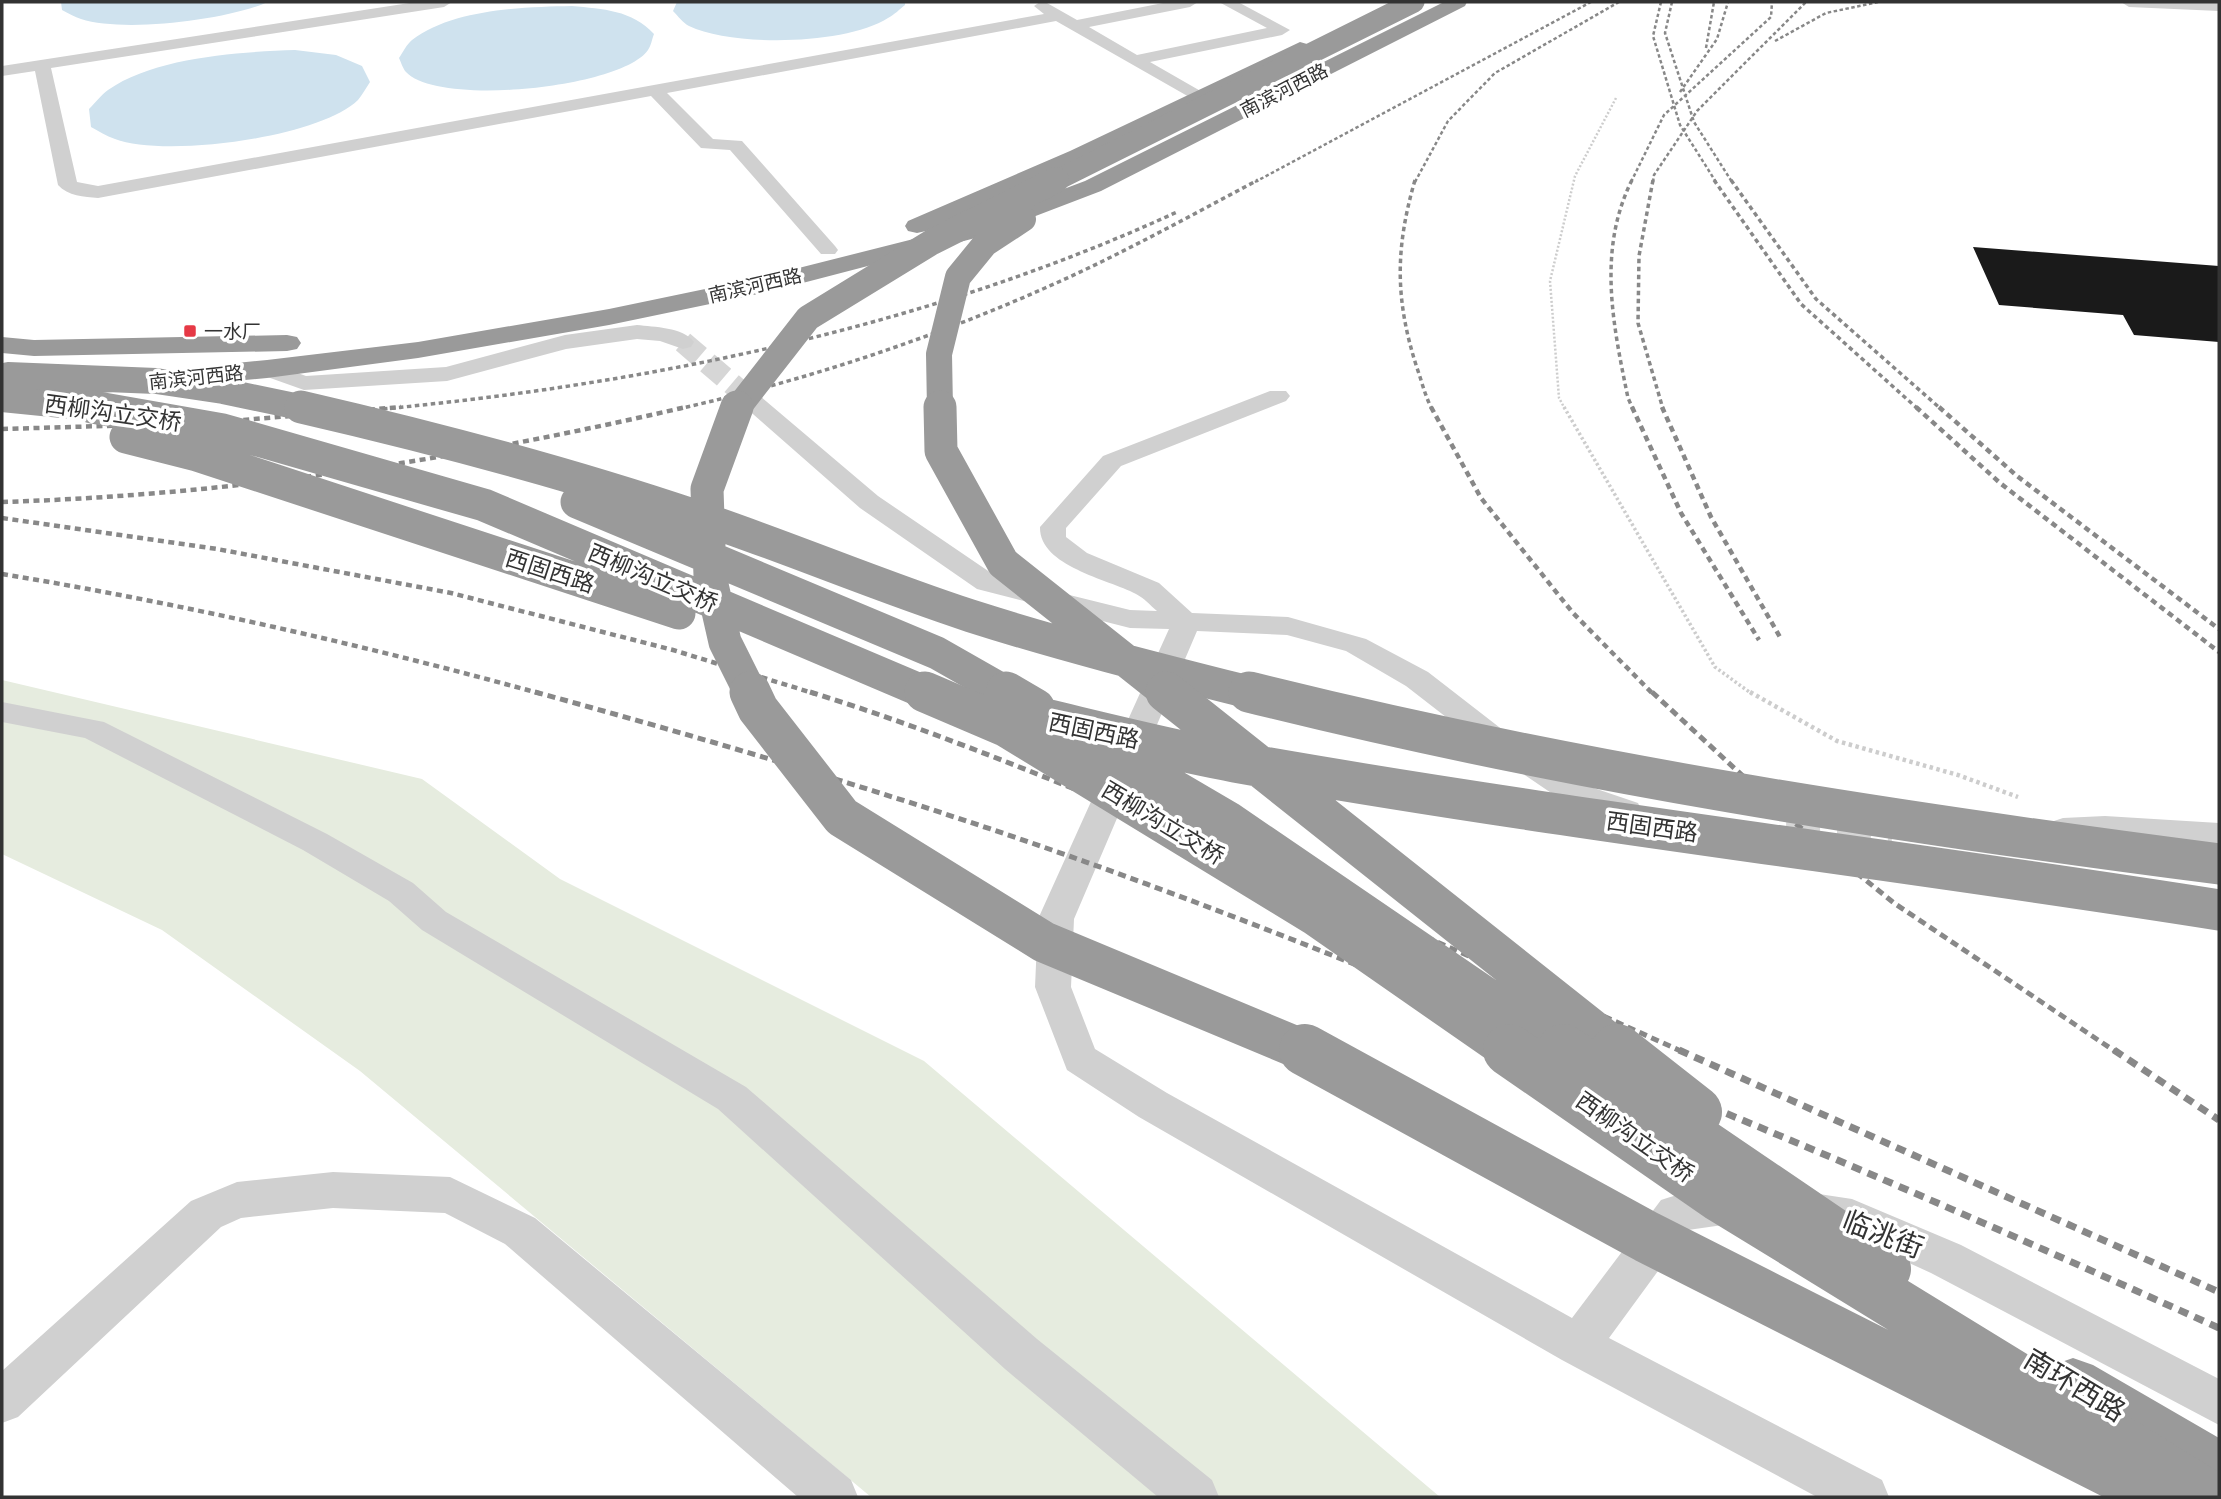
<svg xmlns="http://www.w3.org/2000/svg" width="2221" height="1499" font-family="'Roboto Condensed','Noto Sans SC',sans-serif">
  <rect width="100%" height="100%" fill="#fff"/>
  <path fill="#e6ecdf" d="M2 680 422 779 560 879 924 1061 1440 1497H871L360 1071 162 930 2 854Z"/>
  <path fill="#cfe2ee" d="M61 2H268C227 20 124 33 81 19 75 17 68 13 62 10Z
    M677 2H905V5C900 9 894 15 888 18 846 45 733 47 689 26 683 23 678 16 673 11Z
    M572 6C603 9 632 10 654 34 652 39 651 46 648 50 622 88 438 107 406 72 403 69 401 62 399 58 403 52 407 44 412 40 453 9 523 7 572 6Z
    M295 50 336 55 362 66 370 82C366 88 362 95 358 100 319 138 164 158 115 139 106 136 99 131 91 127L89 109C95 103 101 95 108 90 155 57 239 52 295 50Z"/>
  <path fill="#1a1a1a" d="M1973 247 2219 266V342L2134 335 2123 315 1999 305Z"/>
  <g fill="none" stroke-linecap="round" stroke-linejoin="round">
    <path stroke="#d6d6d6" stroke-width="22" stroke-dasharray="22 10" stroke-linecap="butt" d="M683 342 745 395"/>
    <path stroke="#d6d6d6" stroke-width="34" stroke-dasharray="34 17" stroke-linecap="butt" d="M1786 831 1892 833"/>
    <path stroke="#cdcdcd" stroke-width="2.5" stroke-dasharray="2 2" stroke-linecap="butt" d="M1565 409 1559 398 1550 281 1575 176 1616 98"/>
    <path stroke="#cdcdcd" stroke-width="3.5" stroke-dasharray="2.5 2.5" stroke-linecap="butt" d="M1564 407 1715 667 1752 694"/>
    <path stroke="#cdcdcd" stroke-width="4.5" stroke-dasharray="3.5 3.5" stroke-linecap="butt" d="M1750 692 1837 741 1958 775 2018 797"/>
    <path fill="#d0d0d0" fill-rule="evenodd" d="M416 2H452L444 7 51 68 77 182 98 186 1044 14 1034 6 1040 2 1047 3 1077 20 1168 2H1198L1190 7 1089 27 1137 55 1267 28 1219 2H1238L1290 30 1282 35 1150 62 1204 93 1207 97 1204 101 1198 102 1056 21 667 93 713 139 742 141 835 246 838 250 835 254H821L730 150 701 148 651 96 98 198C84 197 68 196 58 185L35 71 2 76V66Z
      M2121 2H2219V11L2129 7Z
      M637 325C654 327 683 327 694 342L691 347 683 349 660 341 637 339 566 349 447 381 304 390 259 374 255 369 259 364 267 362 306 376 446 367 565 335Z
      M745 388 753 390 878 496 997 577 1130 610 1157 611C1150 605 1144 598 1136 594 1107 579 1039 566 1040 527L1103 456 1270 391H1286L1290 396 1286 401 1121 466 1066 528V537L1087 553 1159 583 1192 613 1288 617 1366 639 1428 672 1517 741 1585 785 1638 803 1642 811 1638 819 1626 822 1563 801 1495 755 1406 686 1346 651 1287 635 1197 631 1074 919 1071 987 1095 1049 1167 1093 1572 1318 1661 1200C1687 1191 1726 1183 1752 1192L1758 1205 1752 1218 1737 1223 1688 1230 1609 1338 1882 1480 1889 1497H1817L1562 1360 1139 1117 1067 1070 1035 987 1038 919 1169 629 1130 628 977 589 860 508 737 400 733 395 737 390Z
      M2 702 104 722 327 834 413 883 446 912 746 1087 1037 1339 1212 1480 1219 1497H1158L1005 1369 718 1109 422 930 389 901 303 850 85 738 2 722Z
      M2105 816 2219 823V847L2105 840 2063 842 2051 838 2046 830 2051 822 2063 818Z
      M333 1172 450 1177 535 1218 851 1480 858 1497H798L505 1244 445 1213 333 1208 241 1218 221 1227 18 1417 2 1423V1371L191 1201 237 1182Z
      M1819 1194 1852 1199 1961 1245 2219 1379V1425L1931 1273 1848 1235 1804 1225 1798 1212 1804 1199Z"/>
    <path fill="#9a9a9a" fill-rule="evenodd" d="M1444 2H1467L1465 6 1101 191 983 236 768 292 609 325 418 358 267 378 2 402V388L7 386 267 360 418 342 609 309 767 276 965 226 1085 181Z
      M1300 42 1307 44 1310 48 1307 52 1086 161 926 231 917 233 908 231 905 226 908 221 1070 151Z
      M287 335 297 337 301 343 297 349 287 351 34 356 2 353V337L34 340Z
      M2073 1358 2093 1365 2219 1438V1497L2199 1490 2053 1403 2045 1384 2053 1365Z"/>
    <path stroke="#888" stroke-width="2.5" stroke-dasharray="3.5 2.5" stroke-linecap="butt" d="M1661 2 1653 36 1680 125 1716 182
      M1672 2 1665 33 1694 122 1732 182
      M1775 41 1826 13 1878 2
      M1706 48 1714 2
      M1680 92 1717 39 1728 2
      M1255 182 1591 2
      M1415 182 1448 121 1495 73 1619 2
      M1631 182 1664 115 1771 17 1772 2
      M1653 182 1654 175 1697 111 1806 2"/>
    <path stroke="#888" stroke-width="3.5" stroke-dasharray="4.5 3.5" stroke-linecap="butt" d="M1415 180C1395 249 1395 300 1417 368 1422 382 1425 396 1432 409
      M1632 180C1597 250 1613 325 1628 398L1633 409
      M1653 180 1639 256 1638 323 1663 409
      M1714 180 1801 304 1918 409
      M1731 180 1816 299 1941 409
      M383 409C654 383 929 326 1177 212
      M678 409C803 381 928 340 1045 288 1118 256 1188 217 1258 180"/>
    <path stroke="#888" stroke-width="4.5" stroke-dasharray="6 4.5" stroke-linecap="butt" d="M1431 407 1481 498 1573 613 1653 694
      M1632 407 1681 513 1759 640
      M1662 407 1711 517 1780 637
      M1916 407 2000 483 2219 652
      M1939 407 2017 476 2219 629
      M2 429 206 423 401 407
      M2 502C232 495 462 459 686 407
      M2 518 217 549 451 593 673 650 816 694
      M2 574C184 604 364 645 542 694"/>
    <path stroke="#888" stroke-width="5" stroke-dasharray="8 5" stroke-linecap="butt" d="M535 692C743 749 950 811 1152 886 1293 938 1433 996 1573 1052
      M810 692C917 725 1020 767 1124 809 1312 885 1497 968 1683 1052
      M1652 692 1785 815 1894 903 2116 1052"/>
    <path stroke="#888" stroke-width="7" stroke-dasharray="10 7" stroke-linecap="butt" d="M1569 1050C1788 1136 2004 1231 2219 1328
      M1679 1050 2219 1292
      M2114 1050 2219 1120"/>
    <path stroke="#9a9a9a" stroke-width="21" d="M1053 182 1414 2"/>
    <path stroke="#9a9a9a" stroke-width="26" d="M8 375 156 381 223 391 309 409
      M2 399 102 409
      M737 409 808 318 932 242 1056 180
      M940 409 939 354 958 277 985 244 1023 219"/>
    <path stroke="#9a9a9a" stroke-width="33" d="M92 407 223 430 484 505 929 694
      M301 407C435 438 568 473 698 517 790 548 879 586 971 616 1065 646 1161 670 1256 694
      M737 407 707 489 710 576 725 642 751 694
      M940 407 941 451 1003 563 1168 694
      M126 437 197 455 679 613
      M577 502 937 653 1009 694"/>
    <path stroke="#9a9a9a" stroke-width="41" d="M750 692 758 709 842 817 1044 942 1308 1052
      M925 692 1007 727 1315 915 1512 1052
      M1006 692 1035 709
      M1166 692 1620 1052
      M1249 692C1568 772 1893 822 2219 864
      M998 708C1077 726 1155 747 1235 762 1561 820 1891 858 2219 910
      M1090 741 1228 822 1565 1052"/>
    <path stroke="#9a9a9a" stroke-width="52" d="M1305 1050 1647 1237 2161 1497
      M1509 1050 1720 1196 2210 1497
      M1563 1050 1885 1269
      M1617 1050 1696 1112"/>
  </g>
  <rect fill="#e63946" stroke="#fff" stroke-width="2.5" x="183" y="324" width="14" height="14" rx="3.5"/>
  <g text-anchor="middle" stroke-width="7" stroke-linejoin="round" paint-order="stroke">
    <g font-size="19" fill="#333" stroke="#fff">
      <text transform="translate(1284 90) rotate(-27)" y="7">南滨河西路</text>
      <text transform="translate(755 285) rotate(-13)" y="7">南滨河西路</text>
      <text transform="translate(196 377) rotate(-6)" y="7">南滨河西路</text>
    </g>
    <g font-size="19" fill="#333" stroke="#fff" text-anchor="start">
      <text x="204" y="338">一水厂</text>
    </g>
    <g font-size="23" fill="#333" stroke="#fff">
      <text transform="translate(113 413) rotate(8)" y="8">西柳沟立交桥</text>
      <text transform="translate(550 571) rotate(18)" y="8">西固西路</text>
      <text transform="translate(653 578) rotate(23)" y="8">西柳沟立交桥</text>
      <text transform="translate(1094 731) rotate(12)" y="8">西固西路</text>
      <text transform="translate(1163 823) rotate(31)" y="8">西柳沟立交桥</text>
      <text transform="translate(1652 827) rotate(8)" y="8">西固西路</text>
      <text transform="translate(1635 1137) rotate(35)" y="8">西柳沟立交桥</text>
    </g>
    <g font-size="28" fill="#333" stroke="#fff">
      <text transform="translate(1883 1234) rotate(21)" y="10">临洮街</text>
      <text transform="translate(2075 1385) rotate(31)" y="10">南环西路</text>
    </g>
  </g>
  <rect width="2221" height="1499" fill="none" stroke="#333333" stroke-width="7"/>
</svg>
